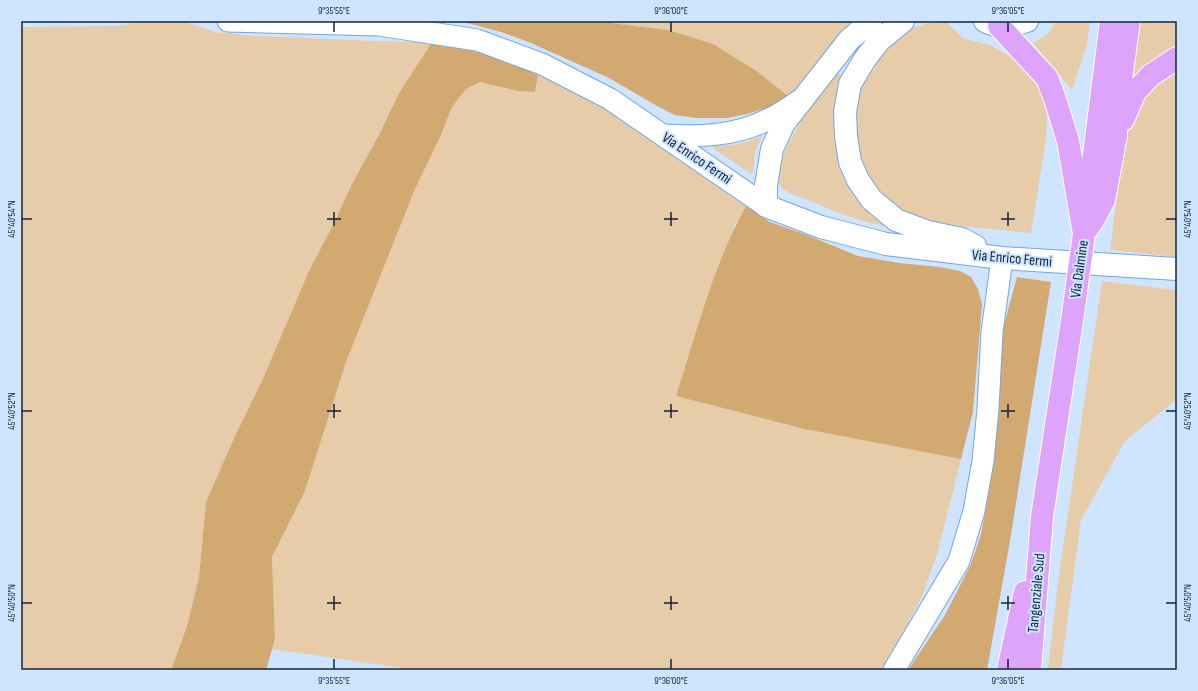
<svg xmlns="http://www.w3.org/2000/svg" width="1198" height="691" font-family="'Sofia Sans Condensed',sans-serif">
  <rect width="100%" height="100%" fill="#cfe5ff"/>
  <path fill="#e7ccaa" d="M150 21H183L215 32 257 36 375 41 432 42 399 93 380 133 352 184 332 227 309 271 261 383 235 436 206 502 199 577 187 626 171 670H21V27L115 26Z
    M603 21H853L841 34 795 94 788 96 758 72 668 30 611 23Z
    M945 21 964 39 990 45 1017 60 1042 87 1048 106 1046 139 1031 233 931 223 897 207 883 195 870 178 860 161 852 125 862 78 896 36 912 28 928 23Z
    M1056 21H1090L1087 45 1072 90 1033 43 1048 34Z
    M1139 21H1177V47C1164 53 1148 61 1138 72 1135 75 1133 80 1131 83Z
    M1177 64V257L1110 250 1126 125 1134 104Z
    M837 69 843 81 835 127 898 229C882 225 864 222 848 216 835 212 823 206 811 201 803 198 786 193 781 187 766 164 823 88 837 69Z
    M538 75 578 92 611 113 746 206 735 225 676 396 961 459 938 551 922 597 883 670H415L272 649 275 638 272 557 305 491 346 362 415 189 444 127 452 107 466 89 481 82 518 91 535 92Z
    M763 135 755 152 753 173H750L714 149V146C731 146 748 143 763 135Z
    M1102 281 1177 290V399L1125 441 1081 520 1061 670H1048L1058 582Z"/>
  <path fill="#d3a972" d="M460 21H603L611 23 668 30 713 44 758 72 788 96 777 104 751 113 728 118H696L675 115 657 106 609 78 531 43 501 32Z
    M432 42 469 50 504 60 538 75 535 92 518 91 480 82 466 89 452 107 440 137 415 189 346 362 305 491 272 557 275 639 266 670H171L187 626 199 577 206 502 235 436 261 383 309 271 332 227 352 184 380 133 399 93Z
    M746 206 770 222 807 235 858 256 899 263 940 267 960 271 971 277 978 289 982 304 973 412 961 459 805 429 676 396C697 332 713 265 746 206Z
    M1017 277 1051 282 1010 541 987 670H908L945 615 971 564 981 534 990 486 996 436 1001 336Z"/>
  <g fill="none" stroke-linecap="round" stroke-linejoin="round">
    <defs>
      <path id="minor" d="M228 21 379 25 477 40 542 64 610 99 766 206
        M664 135C700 137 736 136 769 119 780 114 790 107 800 100
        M894 670 959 561 974 511 983 461 988 409 992 332 1002 258"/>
      <path id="tertiary" d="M871 21 849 40 784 123 772 149 766 185V206L821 227 886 244 1002 258 1177 269
        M903 21 880 40 865 59 850 84 845 112 846 136 850 162 858 180 871 199 896 220 928 232 962 239 975 246
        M985 21C999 29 1013 26 1027 21"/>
      <path id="trunk" d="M999 26 1047 78 1055 99 1068 141 1084 234
        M1123 120 1135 92 1151 75 1177 58
        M1087 210 1111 21
        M1084 234 1094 219 1104 200 1116 136V116L1129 21
        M1008 670 1025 592
        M1030 670 1042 517 1073 314"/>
    </defs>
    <use href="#minor" stroke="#72a6e5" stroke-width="23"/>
    <use href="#tertiary" stroke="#72a6e5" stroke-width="24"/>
    <use href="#trunk" stroke="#fff" stroke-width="24"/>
    <use href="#minor" stroke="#fff" stroke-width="21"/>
    <use href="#tertiary" stroke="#fff" stroke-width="22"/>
    <use href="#trunk" stroke="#dea3fb" stroke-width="22"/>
    <defs>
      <path id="trunk-bridge" d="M1073 314 1084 234"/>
    </defs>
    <use href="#trunk-bridge" stroke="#fff" stroke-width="24" stroke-linecap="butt"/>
    <use href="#trunk-bridge" stroke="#dea3fb" stroke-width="22"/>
  </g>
  <path fill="none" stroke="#10253e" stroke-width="1.5" d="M334 22V32M671 22V32M1008 22V32M334 212V226M671 212V226M1008 212V226M22 219H32M327 219H341M664 219H678M1001 219H1015M1166 219H1176M334 404V418M671 404V418M1008 404V418M22 411H32M327 411H341M664 411H678M1001 411H1015M1166 411H1176M334 596V610M671 596V610M1008 596V610M22 603H32M327 603H341M664 603H678M1001 603H1015M1166 603H1176M334 659V669M671 659V669M1008 659V669"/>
  <g text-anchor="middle" stroke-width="4" stroke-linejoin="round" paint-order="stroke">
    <g font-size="15" fill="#10253e" stroke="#cfe5ff">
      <text transform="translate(697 158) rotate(34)" y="5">Via Enrico Fermi</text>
      <text transform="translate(1012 258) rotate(5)" y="5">Via Enrico Fermi</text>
      <text transform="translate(1079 269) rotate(-82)" y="5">Via Dalmine</text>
      <text transform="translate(1036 593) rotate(-85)" y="5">Tangenziale Sud</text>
    </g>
  </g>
  <rect width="1198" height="691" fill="none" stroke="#cfe5ff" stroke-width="44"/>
  <rect x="22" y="22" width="1154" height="647" fill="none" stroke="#10253e" stroke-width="1.5"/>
  <g font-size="10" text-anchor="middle" fill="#10253e">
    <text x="334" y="14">9°35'55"E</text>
    <text x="671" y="14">9°36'00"E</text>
    <text x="1008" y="14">9°36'05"E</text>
    <text transform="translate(11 219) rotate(-90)" y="4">45°40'54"N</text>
    <text transform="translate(1187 219) rotate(-90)" y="4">45°40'54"N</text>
    <text transform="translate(11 411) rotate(-90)" y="4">45°40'52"N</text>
    <text transform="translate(1187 411) rotate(-90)" y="4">45°40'52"N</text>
    <text transform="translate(11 603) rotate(-90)" y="4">45°40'50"N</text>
    <text transform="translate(1187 603) rotate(-90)" y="4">45°40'50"N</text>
    <text x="334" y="684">9°35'55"E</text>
    <text x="671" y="684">9°36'00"E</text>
    <text x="1008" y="684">9°36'05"E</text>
  </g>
</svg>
